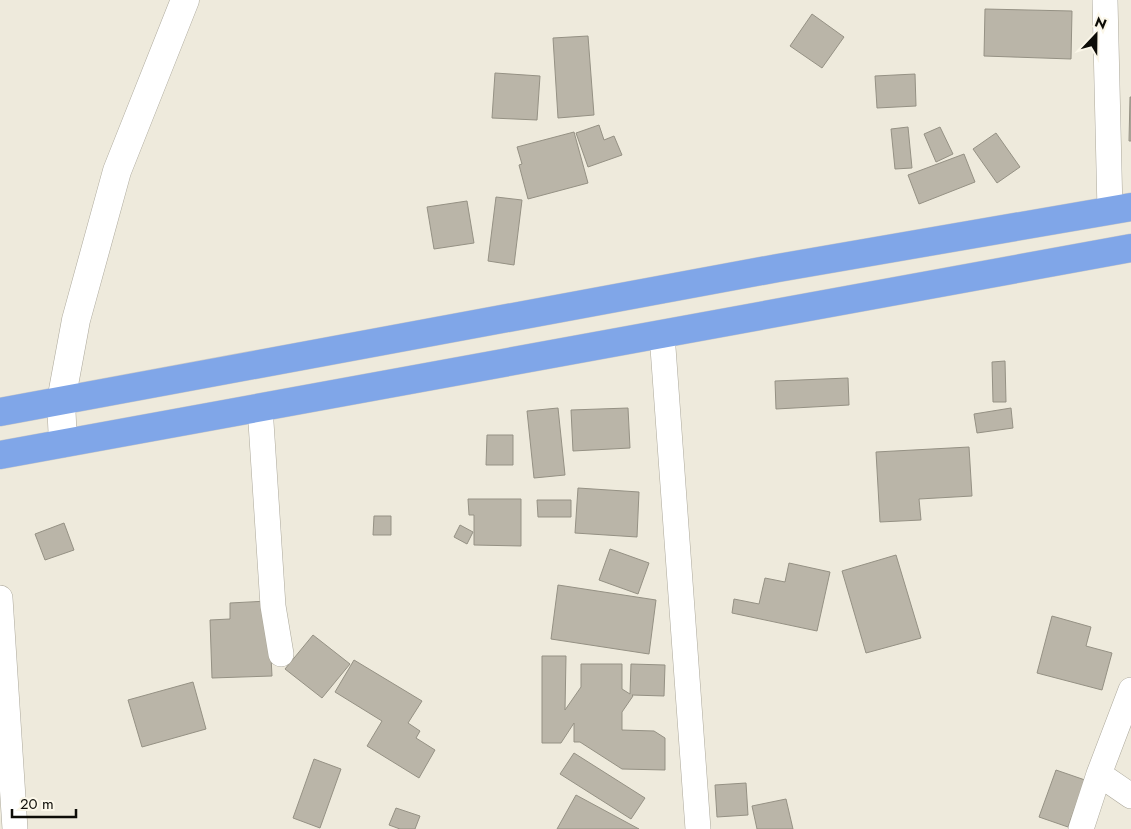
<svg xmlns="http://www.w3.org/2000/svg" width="1131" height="829" font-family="Jost,sans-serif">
  <rect width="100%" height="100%" fill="#eeeadc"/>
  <path fill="#bab5a8" stroke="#959184" d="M985 9 1072 11 1071 59 984 56Z
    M812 14 844 37 822 68 790 46Z
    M588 36 594 115 558 118 553 38Z
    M495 73 540 76 537 120 492 118Z
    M915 74 916 106 877 108 875 76Z
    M1130 97H1131V141H1129Z
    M599 125 604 140 614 136 622 155 588 167 576 133Z
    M908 127 912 168 895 169 891 129Z
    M940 127 953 154 936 162 924 134Z
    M574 132 588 183 528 199 519 165 522 164 517 147Z
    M996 133 1020 167 997 183 973 149Z
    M964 154 975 182 919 204 908 175Z
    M496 197 522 200 514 265 488 261Z
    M467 201 474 243 434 249 427 207Z
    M1005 361 1006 402H993L992 362Z
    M848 378 849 405 776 409 775 381Z
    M558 408 565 475 534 478 527 411Z
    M628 408 630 448 573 451 571 410Z
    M1011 408 1013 428 977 433 974 414Z
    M487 435H513V465H486Z
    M969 447 972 496 919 499 921 520 880 522 876 452Z
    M578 488 639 492 637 537 575 533Z
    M468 499H521V546L474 545V515H469Z
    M537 500H571V517H538Z
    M374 516H391V535H373Z
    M64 523 74 550 45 560 35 534Z
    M460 525 473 532 467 544 454 537Z
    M610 549 649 563 638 594 599 580Z
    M896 555 921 638 866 653 842 571Z
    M789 563 830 572 817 631 732 613 734 599 759 604 765 578 785 582Z
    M558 585 656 600 649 654 551 639Z
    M268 601 272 676 212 678 210 620 230 619V603Z
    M1052 616 1091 627 1086 646 1112 653 1102 690 1037 673Z
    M313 635 350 664 322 698 285 669Z
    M542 656H566L565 710 581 687V664H622V689L630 694 631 664 665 665 664 696 632 695 633 696 622 712V730L654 731 665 738V770L622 769 580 742H574V723L561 743H542Z
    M354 660 422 701 408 723 420 731 416 738 435 750 419 778 367 746 382 721 335 692Z
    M193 682 206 729 142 747 128 700Z
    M574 753 645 798 631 819 560 774Z
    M314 759 341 769 320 828 293 818Z
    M1056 770 1085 780 1068 827 1039 817Z
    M746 783 748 815 717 817 715 785Z
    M576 795 639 829H557Z
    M786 799 793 829H757L752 806Z
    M396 808 420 816 415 829H400L389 825Z"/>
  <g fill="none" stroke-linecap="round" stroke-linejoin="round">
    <defs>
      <path id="minor" d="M1105 0 1110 211
        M662 334 698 829
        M260 407 273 606 281 654
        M0 598 15 829
        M1099 774 1131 796
        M1081 829 1099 774 1131 690"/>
      <path id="tertiary" d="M63 443 61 401 76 320 117 171 185 0"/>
      <path id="trunk" d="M0 412 778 268 1131 207
        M0 455 1131 248"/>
    </defs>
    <use href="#minor" stroke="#aca89b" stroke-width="26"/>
    <use href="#tertiary" stroke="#aca89b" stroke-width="29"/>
    <use href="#trunk" stroke="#cacac8" stroke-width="29"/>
    <use href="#minor" stroke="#fff" stroke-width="25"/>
    <use href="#tertiary" stroke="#fff" stroke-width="28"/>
    <use href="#trunk" stroke="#80a6e8" stroke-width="28"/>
  </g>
  <g transform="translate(1096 35) rotate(22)" stroke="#fbf7e9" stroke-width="4" paint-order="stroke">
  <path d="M0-4L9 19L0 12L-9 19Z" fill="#0d0c07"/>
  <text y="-8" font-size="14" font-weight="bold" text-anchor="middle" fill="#0d0c07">N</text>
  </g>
  <path d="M12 809v8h64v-8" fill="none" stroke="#0d0c07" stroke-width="2.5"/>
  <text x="20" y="809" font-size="15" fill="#0d0c07" stroke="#fbf7e9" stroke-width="4" paint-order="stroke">20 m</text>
</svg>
